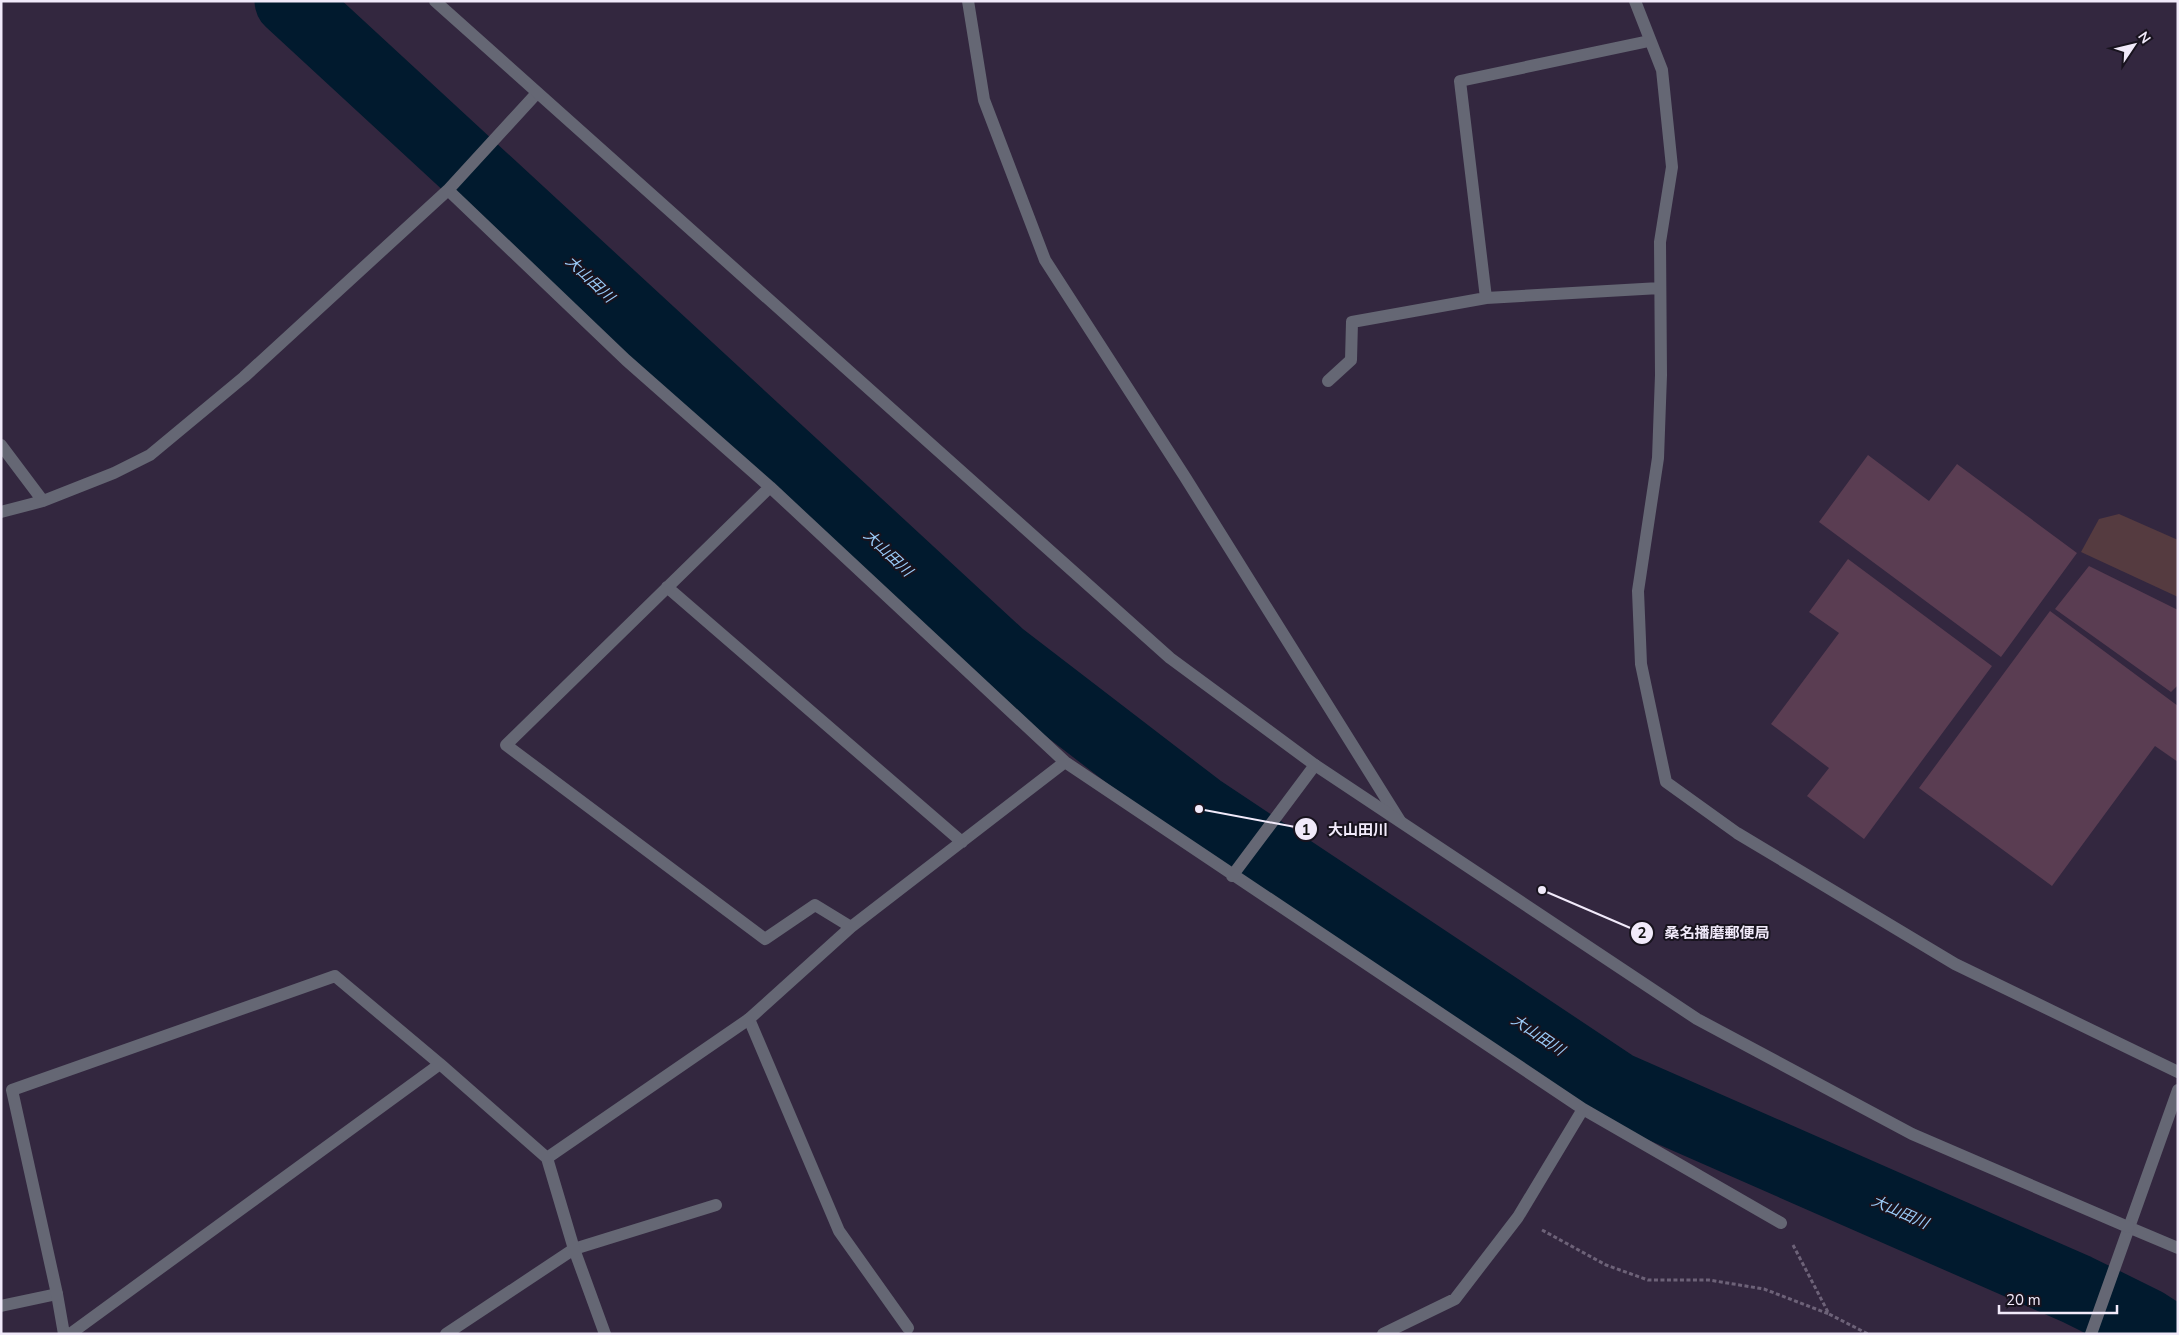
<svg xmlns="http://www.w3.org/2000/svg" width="2179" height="1335" font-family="'Nunito Sans','Noto Sans JP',sans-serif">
  <rect width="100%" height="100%" fill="#33273f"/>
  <path fill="#553b40" d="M2119 514 2178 540V597L2081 552 2099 519Z"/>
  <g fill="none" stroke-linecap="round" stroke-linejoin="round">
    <path stroke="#011a2e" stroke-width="71" d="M290 1 1001 657 1199 809 1616 1087 2076 1289 2145 1323 2162 1334"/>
  </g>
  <path fill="#5a3d52" d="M1868 455 1929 501 1957 464 2077 553 2001 657 1819 522Z
    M1848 559 1992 666 1864 839 1807 796 1829 768 1771 724 1839 633 1809 612Z
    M2089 566 2178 610V685L2171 692 2055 609Z
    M2050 611 2178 706V762L2155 746 2052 886 1919 788Z"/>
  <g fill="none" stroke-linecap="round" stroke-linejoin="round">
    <path stroke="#6d6278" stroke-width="3" stroke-dasharray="4 2.5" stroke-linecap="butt" d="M1542 1230 1606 1265 1648 1280H1709L1764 1289 1829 1314
      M1793 1245 1829 1314 1868 1334"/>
    <path stroke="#656774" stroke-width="12" d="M749 1019 839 1231 908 1328
      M574 1249 716 1205
      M1 1306 57 1294"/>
    <path stroke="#656774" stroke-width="12" d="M968 1 984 100 1045 260 1185 477 1400 821
      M1635 1 1662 70 1672 167 1660 242 1661 375 1658 458 1638 591 1641 664 1666 782 1737 833 1955 964 2178 1072
      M537 93 448 190 626 360 770 487 1065 762 1583 1109 1781 1223
      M1486 298 1460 81 1649 41
      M1328 381 1351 360 1352 322 1486 298 1660 288
      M1 445 43 501
      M770 487 506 745 765 939 815 905 851 927
      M1 512 43 501 114 473 150 455 244 377 448 190
      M667 587 962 842
      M1232 876 1315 765
      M2128 1227 2178 1248
      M64 1334 57 1294 12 1090 335 976 440 1064 547 1158
      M70 1334 440 1064
      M446 1334 574 1249
      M605 1334 574 1249 547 1158 749 1019 851 927 1065 762
      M1383 1334 1455 1299 1518 1217 1583 1109
      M2091 1334 2178 1090"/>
    <path stroke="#656774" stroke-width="12" d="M435 1 1170 658 1315 765 1697 1019 1912 1134 2128 1227"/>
  </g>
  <g text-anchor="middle" stroke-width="4" stroke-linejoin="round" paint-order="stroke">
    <g font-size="15" font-style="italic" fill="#9bccf9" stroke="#18131e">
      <text transform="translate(590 279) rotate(43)" y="5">大山田川</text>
      <text transform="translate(888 553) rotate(43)" y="5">大山田川</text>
      <text transform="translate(1538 1035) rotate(34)" y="5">大山田川</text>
      <text transform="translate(1900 1212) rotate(24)" y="5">大山田川</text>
    </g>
  </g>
  <path fill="none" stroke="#f1eafa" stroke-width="2" d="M1199 809L1306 829M1542 890L1642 933"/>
  <g fill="#f1eafa" stroke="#18131e" stroke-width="2">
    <circle cx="1199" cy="809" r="5"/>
    <circle cx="1542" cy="890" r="5"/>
    <circle cx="1306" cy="829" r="12"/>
    <circle cx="1642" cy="933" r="12"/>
  </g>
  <g font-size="15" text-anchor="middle" font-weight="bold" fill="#111">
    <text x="1306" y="835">1</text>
    <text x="1642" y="938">2</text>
  </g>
  <g font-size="15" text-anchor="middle" font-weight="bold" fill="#f1eafa" stroke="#18131e" stroke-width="4" stroke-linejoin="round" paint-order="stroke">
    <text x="1358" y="835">大山田川</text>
    <text x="1717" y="938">桑名播磨郵便局</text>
  </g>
  <rect width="2179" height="1335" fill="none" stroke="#f1eafa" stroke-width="5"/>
  <g transform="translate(2134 45) rotate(55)" stroke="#18131e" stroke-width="4" paint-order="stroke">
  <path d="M0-4L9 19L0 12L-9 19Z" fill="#f1eafa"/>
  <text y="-8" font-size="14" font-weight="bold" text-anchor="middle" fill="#f1eafa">N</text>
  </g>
  <path d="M1999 1305v8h118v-8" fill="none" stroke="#f1eafa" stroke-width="2.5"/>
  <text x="2006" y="1305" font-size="15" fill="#f1eafa" stroke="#18131e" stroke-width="4" paint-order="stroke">20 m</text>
</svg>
